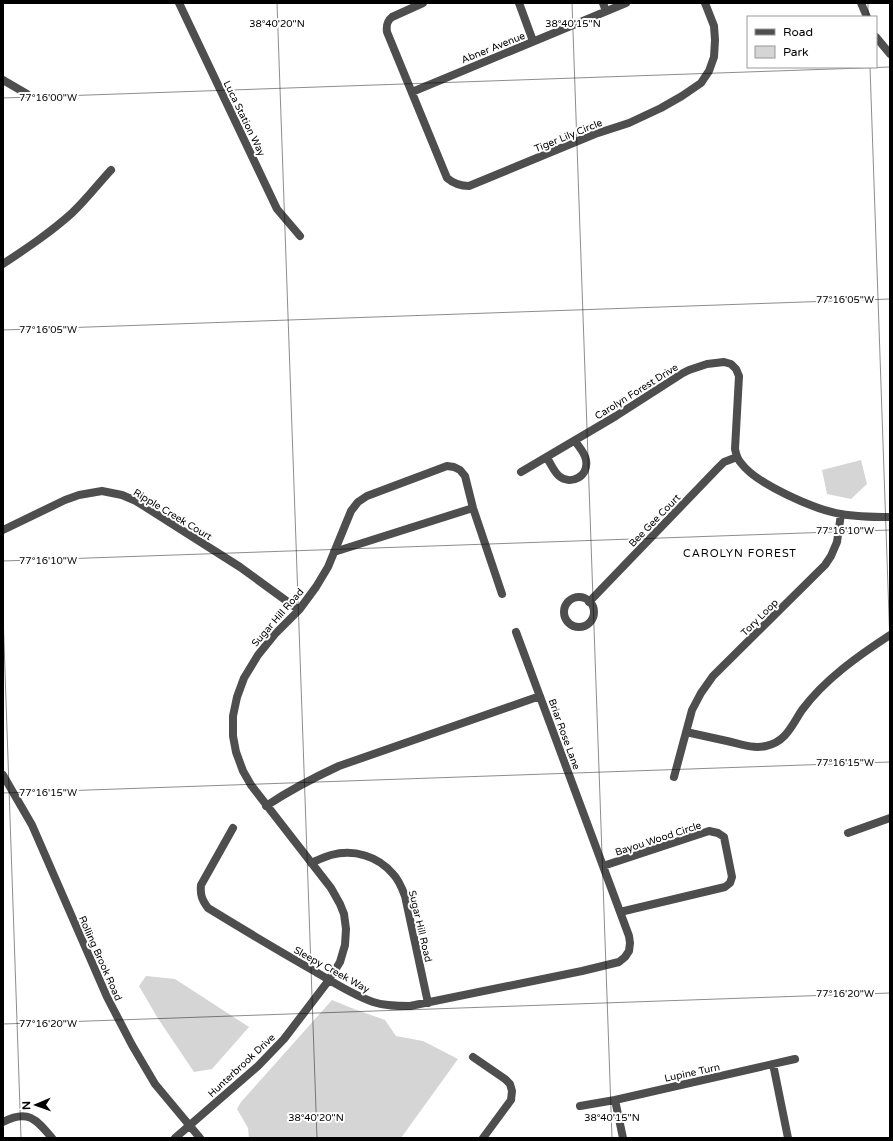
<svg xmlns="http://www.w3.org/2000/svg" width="893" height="1141" font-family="'Varela Round',sans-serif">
  <rect width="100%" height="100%" fill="#fff"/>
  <path fill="#d5d5d5" d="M861 460 867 484 851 499 827 494 822 470Z
    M146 976 175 979 249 1027 212 1069 194 1072 157 1017 139 986Z
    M332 1000 354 1009 385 1020 396 1036 423 1041 458 1059 401 1138H249L248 1128 237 1109 241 1102Z"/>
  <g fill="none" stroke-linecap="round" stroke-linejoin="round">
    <path stroke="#4e4e4e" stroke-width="8" d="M179 3 277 209 300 236
      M423 3 392 17C387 21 386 25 387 32L447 178C454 184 460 186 469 186L595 134 629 123 661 108 682 96 701 83 709 71 714 57 715 40 714 26 705 3
      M519 3 533 41
      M603 3 606 11
      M861 3 867 17
      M876 37 890 54
      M3 80 27 94
      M412 92 626 3
      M3 264C27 248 51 232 72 213 86 200 98 184 111 170
      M547 458C551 464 554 472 559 476 571 486 589 476 586 460 585 453 579 447 575 441
      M521 472 616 416 683 373 689 370 707 364 724 362 731 364 736 369 739 376 735 449C736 454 737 459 741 463 756 484 816 510 841 514 857 517 874 517 890 517
      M3 530 65 500 79 495 102 491 122 495 136 501 240 567 299 610
      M334 552 473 508
      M564 612a15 15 0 1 1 30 0a15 15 0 1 1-30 0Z
      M589 602 716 470 724 462 737 457
      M686 732C700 735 713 738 727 741 740 744 753 749 766 746 786 742 792 725 802 710 825 679 858 656 890 635
      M3 775 32 825 107 997 132 1045 155 1084 200 1138
      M674 777 692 710 701 693 713 676 825 565 831 556 837 542 841 514
      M266 806C290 790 313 778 339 766L540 696
      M233 828 201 885C200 895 202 900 208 908 244 930 279 951 316 972 334 983 353 995 373 1002 385 1006 397 1006 410 1006L582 971 619 962 625 957 629 951 630 943 629 936 516 632
      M848 833 890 818
      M311 863C318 860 324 857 331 855 354 849 378 856 393 874 399 880 402 888 405 896L428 1003
      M603 866 709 831 718 833 724 837 732 877 730 883 725 887 620 912
      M473 1057 505 1079 510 1084 512 1091 511 1100 483 1138
      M773 1064 788 1138
      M615 1100 623 1138
      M580 1106 615 1100 795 1059
      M3 1122C28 1109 36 1119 52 1138
      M175 1138 258 1066 284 1039 329 980 340 962 345 945 346 929 344 914 340 904 331 888 251 785 243 771 236 752 233 736V716L237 697 244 678 258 655 275 634 299 610 316 587 328 567 351 511 358 502 367 496 447 466 454 467 460 470 465 476 473 508 502 594"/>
  </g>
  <path fill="none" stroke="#000" stroke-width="1" stroke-opacity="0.45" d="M277 3 317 1138M572 3 612 1138M868 3V17M870 67 890 645M3 98 890 67M3 330 890 299M3 561 890 530M3 613 21 1138M3 793 890 762M3 1024 890 993"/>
  <g text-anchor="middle" stroke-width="4" stroke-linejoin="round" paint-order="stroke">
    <g font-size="10" fill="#000" stroke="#fff">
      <text transform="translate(493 47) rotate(-22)" y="4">Abner Avenue</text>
      <text transform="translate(245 118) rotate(64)" y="4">Luca Station Way</text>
      <text transform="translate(568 135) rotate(-22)" y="4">Tiger Lily Circle</text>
      <text transform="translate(636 391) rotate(-32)" y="4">Carolyn Forest Drive</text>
      <text transform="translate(173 514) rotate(31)" y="4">Ripple Creek Court</text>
      <text transform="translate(654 520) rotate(-46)" y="4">Bee Gee Court</text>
      <text transform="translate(277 617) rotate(-49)" y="4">Sugar Hill Road</text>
      <text transform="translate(759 617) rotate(-45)" y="4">Tory Loop</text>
      <text transform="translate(565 734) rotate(70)" y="4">Briar Rose Lane</text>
      <text transform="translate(658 838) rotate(-18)" y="4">Bayou Wood Circle</text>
      <text transform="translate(421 926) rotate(77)" y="4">Sugar Hill Road</text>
      <text transform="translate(101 958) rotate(66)" y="4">Rolling Brook Road</text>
      <text transform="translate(332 969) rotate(29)" y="4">Sleepy Creek Way</text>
      <text transform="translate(241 1065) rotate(-43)" y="4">Hunterbrook Drive</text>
      <text transform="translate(692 1072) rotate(-12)" y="4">Lupine Turn</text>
    </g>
    <g font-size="11" letter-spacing="1" fill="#000" stroke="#fff">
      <text x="740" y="557">CAROLYN FOREST</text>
    </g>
  </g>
  <g font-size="10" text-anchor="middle" fill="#000" stroke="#fff" stroke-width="4" stroke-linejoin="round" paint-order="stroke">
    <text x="277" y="27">38°40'20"N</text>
    <text x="573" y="27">38°40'15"N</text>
    <text x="48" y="101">77°16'00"W</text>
    <text x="845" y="303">77°16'05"W</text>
    <text x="48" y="333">77°16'05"W</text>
    <text x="845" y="534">77°16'10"W</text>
    <text x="48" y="564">77°16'10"W</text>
    <text x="845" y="766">77°16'15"W</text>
    <text x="48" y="796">77°16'15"W</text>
    <text x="845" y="997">77°16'20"W</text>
    <text x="48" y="1027">77°16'20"W</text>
    <text x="316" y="1121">38°40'20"N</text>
    <text x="612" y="1121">38°40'15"N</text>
  </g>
  <rect width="893" height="1141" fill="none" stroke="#000000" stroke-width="8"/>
  <rect x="747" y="16" width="130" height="52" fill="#ffffff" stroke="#999999"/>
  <rect x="755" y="29" width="20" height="6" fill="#4e4e4e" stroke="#999999"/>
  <text x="783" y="36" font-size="12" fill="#000000">Road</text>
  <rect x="755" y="46" width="20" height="12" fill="#d5d5d5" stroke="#999999"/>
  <text x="783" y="56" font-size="12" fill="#000000">Park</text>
  <g transform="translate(36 1105) rotate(268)" stroke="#ffffff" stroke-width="3" paint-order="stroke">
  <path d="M0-3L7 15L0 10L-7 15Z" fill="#000000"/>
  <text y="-6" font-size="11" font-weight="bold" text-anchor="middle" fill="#000000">N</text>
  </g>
</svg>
